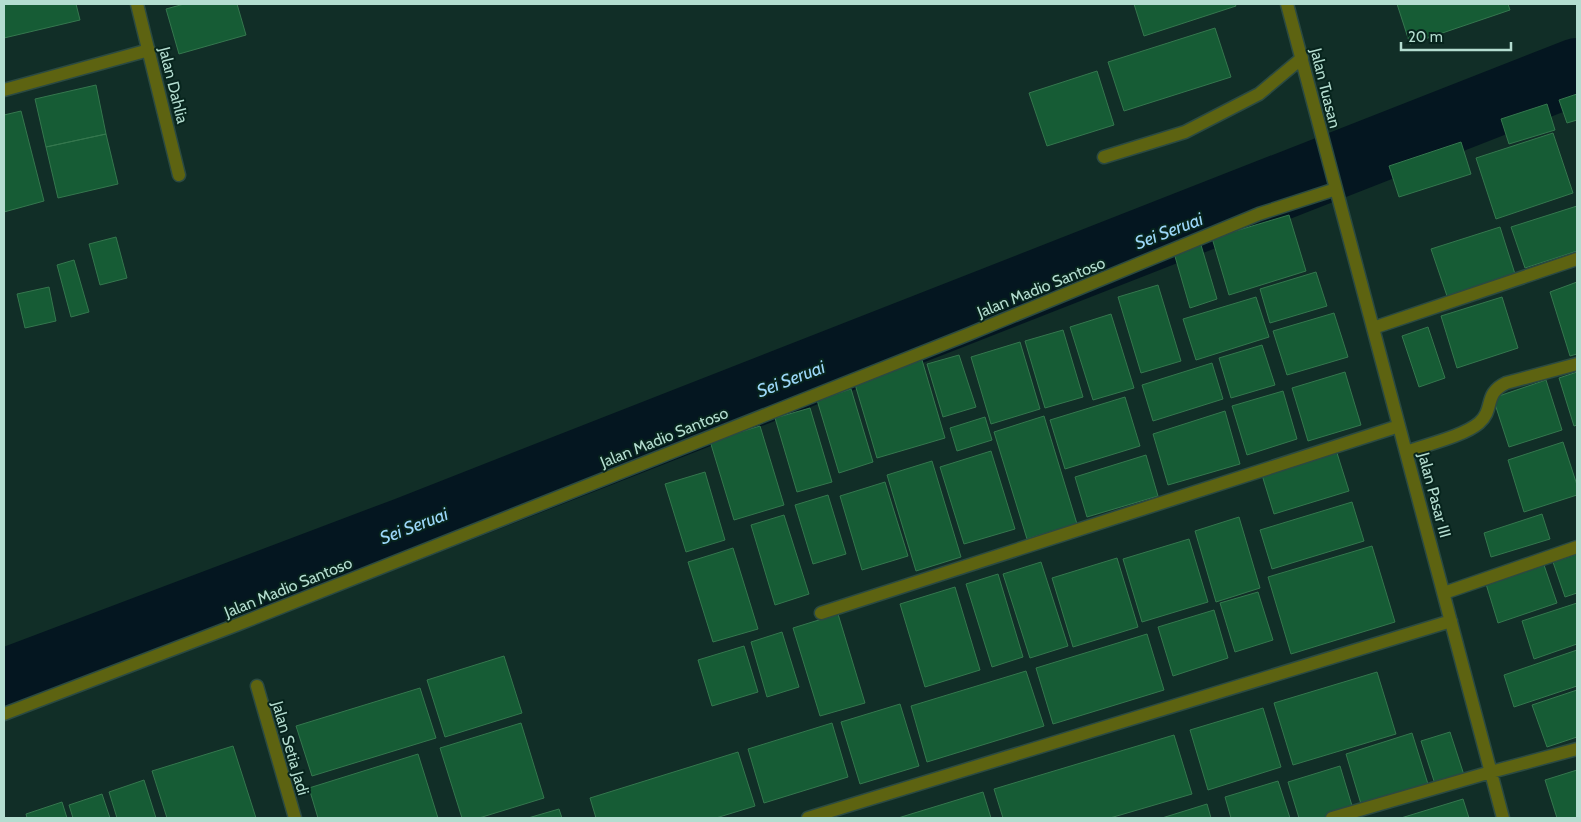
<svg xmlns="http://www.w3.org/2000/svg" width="1581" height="822" font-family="Cabin,sans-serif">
  <rect width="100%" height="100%" fill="#112e27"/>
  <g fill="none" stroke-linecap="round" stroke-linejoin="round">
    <path stroke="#041620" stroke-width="66" d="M4 682 406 530 1577 71"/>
  </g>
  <path fill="#165c35" stroke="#35774e" d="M4 4H76L80 20 4 38Z
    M184 4H237L246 35 179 54 166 9Z
    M1134 4H1235L1236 6 1144 36Z
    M1397 4H1508L1510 10 1410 44Z
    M1215 28 1231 77 1124 111 1108 62Z
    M1097 71 1114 125 1047 146 1029 93Z
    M96 85 106 134 46 147 35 99Z
    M1577 94V120L1567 123 1559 100Z
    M1547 104 1555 130 1509 144 1501 119Z
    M21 111 44 201 4 212V115Z
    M1553 133 1573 193 1496 219 1476 158Z
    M106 134 118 184 58 198 46 147Z
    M1461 142 1471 174 1399 197 1389 166Z
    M1577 206V251L1525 268 1511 227Z
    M1289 215 1306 271 1229 295 1212 238Z
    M1500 227 1515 274 1447 296 1431 249Z
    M116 237 127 278 100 285 89 244Z
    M1201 245 1217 299 1190 308 1174 253Z
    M74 260 89 312 71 317 57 265Z
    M1316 272 1327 306 1270 323 1260 289Z
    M1577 282V354L1570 356 1550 292Z
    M1158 285 1181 361 1141 373 1118 297Z
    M49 287 56 321 25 328 17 294Z
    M1256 297 1269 337 1196 360 1183 319Z
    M1502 297 1518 348 1457 368 1441 316Z
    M1334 313 1348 357 1287 375 1273 331Z
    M1111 314 1134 388 1093 400 1070 327Z
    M1428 327 1445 378 1419 387 1402 336Z
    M1063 330 1083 397 1045 408 1025 341Z
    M1020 342 1040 409 991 424 971 357Z
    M1262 345 1275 385 1231 398 1219 358Z
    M959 355 976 407 943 417 927 364Z
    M922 360 945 438 877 458 854 381Z
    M1212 363 1223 399 1153 421 1142 385Z
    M1345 372 1361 425 1308 441 1292 388Z
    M1577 372V425L1574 426 1559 378Z
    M1546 380 1562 430 1509 447 1493 398Z
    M851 389 873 462 839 473 817 400Z
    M1283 391 1297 439 1247 455 1232 406Z
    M1125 397 1140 446 1065 469 1050 420Z
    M810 408 832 482 797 492 775 418Z
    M1225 411 1240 464 1168 485 1153 434Z
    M1044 416 1077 524 1027 539 994 432Z
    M985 417 992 440 957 451 950 428Z
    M760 426 784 505 734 520 710 441Z
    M1563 442 1577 485V495L1524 512 1508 460Z
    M991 451 1015 529 964 544 940 467Z
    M1337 453 1349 491 1274 514 1262 475Z
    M1146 455 1158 496 1087 517 1075 477Z
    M932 461 961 557 916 571 887 475Z
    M705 472 725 540 686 552 665 484Z
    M885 482 908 556 862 570 840 496Z
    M828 495 846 554 813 564 795 505Z
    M1352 502 1364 541 1272 569 1260 530Z
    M1542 514 1550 539 1491 557 1484 533Z
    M784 515 809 594 775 605 751 525Z
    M1239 517 1260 588 1216 602 1195 531Z
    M1189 539 1208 602 1142 622 1123 559Z
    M1372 546 1395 622 1291 654 1268 577Z
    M733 548 758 629 713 642 688 562Z
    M1577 554V593L1565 597 1553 562Z
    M1117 558 1138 627 1073 647 1052 578Z
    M1041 562 1068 646 1030 658 1003 574Z
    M1544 565 1557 603 1498 623 1486 584Z
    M998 574 1023 657 992 667 966 584Z
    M955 587 980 670 925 687 900 604Z
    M1258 592 1273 640 1235 652 1220 603Z
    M1577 603V644L1534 659 1522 621Z
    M1214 610 1228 658 1173 676 1158 627Z
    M838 614 865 703 820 716 793 628Z
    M782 632 799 687 767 697 751 642Z
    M1147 634 1164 690 1053 724 1036 668Z
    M744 646 758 692 712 706 698 660Z
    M1577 650V686L1514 707 1504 675Z
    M504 656 522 713 445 737 427 680Z
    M1026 671 1044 726 927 762 911 706Z
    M1377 672 1396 734 1293 765 1274 703Z
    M420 688 436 738 312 776 296 726Z
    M1577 690V737L1547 747 1532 705Z
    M900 704 919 766 860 784 841 722Z
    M1263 708 1281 767 1208 790 1190 730Z
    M521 723 544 798 479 818H462L440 748Z
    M832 723 848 777 764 803 748 749Z
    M1450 732 1464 775 1435 784 1421 741Z
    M1412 733 1428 784 1361 804 1346 754Z
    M1174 735 1192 794 1110 818H1003L994 789Z
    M233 746 256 818H167L152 771Z
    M738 752 755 806 716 818H596L590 798Z
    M418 754 438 818H318L309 788Z
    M1340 766 1353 809 1324 818H1299L1288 782Z
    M1577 770V818H1557L1545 780Z
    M144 780 156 818H117L109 792Z
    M1278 781 1290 818H1231L1225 797Z
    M983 792 991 818H898Z
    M102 794 110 818H73L69 805Z
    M1463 799 1469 818H1401Z
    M62 802 67 818H27L26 814Z
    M1207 804 1211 818H1162Z
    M559 809 562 818H528Z"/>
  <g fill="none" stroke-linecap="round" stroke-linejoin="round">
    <defs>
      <path id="minor" d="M137 4 179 175
        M1287 4 1503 818
        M4 90 149 50
        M1104 157 1185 132 1259 94 1302 58
        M1373 328 1577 259
        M1406 452C1425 445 1464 436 1479 423 1495 409 1483 394 1506 383L1577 364
        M1444 593 1577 547
        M821 613 1399 426
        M257 686 295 818
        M4 714 239 624 969 334 1259 214 1336 189
        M808 818 1451 621
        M1332 818 1491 772 1577 749"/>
    </defs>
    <use href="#minor" stroke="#2b4a42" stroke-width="15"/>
    <use href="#minor" stroke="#5d6311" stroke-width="12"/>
  </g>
  <g text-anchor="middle" stroke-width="4" stroke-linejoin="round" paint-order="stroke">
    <g font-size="16" fill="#b4ddd0" stroke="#07241d">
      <text transform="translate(174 85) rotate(76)" y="6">Jalan Dahlia</text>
      <text transform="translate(1326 88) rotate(76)" y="6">Jalan Tuasan</text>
      <text transform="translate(1041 287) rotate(-22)" y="6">Jalan Madio Santoso</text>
      <text transform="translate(664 437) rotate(-22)" y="6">Jalan Madio Santoso</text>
      <text transform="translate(1435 495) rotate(75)" y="6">Jalan Pasar III</text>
      <text transform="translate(288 587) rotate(-22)" y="6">Jalan Madio Santoso</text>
      <text transform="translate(291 748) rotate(74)" y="6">Jalan Setia Jadi</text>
    </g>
    <g font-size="18" font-style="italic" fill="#9cd7f9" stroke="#07241d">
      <text transform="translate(1169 231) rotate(-21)" y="6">Sei Seruai</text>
      <text transform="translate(791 379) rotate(-21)" y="6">Sei Seruai</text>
      <text transform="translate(414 526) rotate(-21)" y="6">Sei Seruai</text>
    </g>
  </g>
  <rect width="1581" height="822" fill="none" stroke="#b4ddd0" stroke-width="10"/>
  <path d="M1401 42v8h110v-8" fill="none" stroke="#b4ddd0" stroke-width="2.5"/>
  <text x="1408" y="42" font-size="15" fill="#b4ddd0" stroke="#07241d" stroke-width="4" paint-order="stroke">20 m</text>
</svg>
